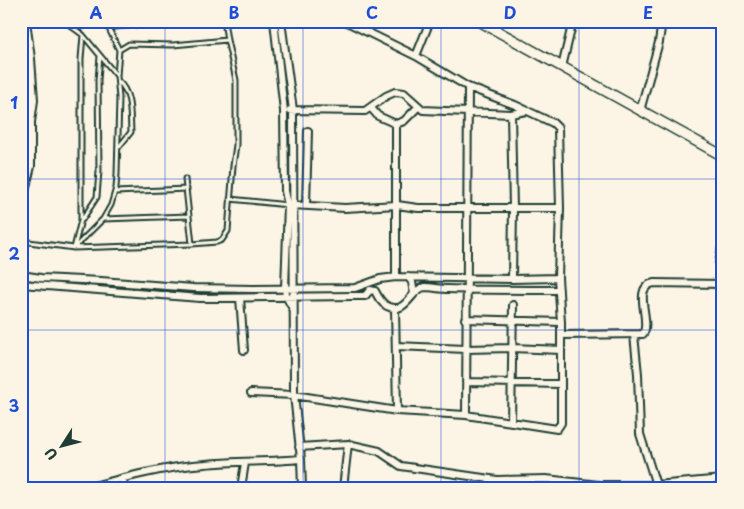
<svg xmlns="http://www.w3.org/2000/svg" width="744" height="509" font-family="'Playpen Sans',sans-serif">
  <rect width="100%" height="100%" fill="#fcf5e5"/>
  <filter id="ink" filterUnits="userSpaceOnUse"><feTurbulence type="fractalNoise" baseFrequency=".02" numOctaves="2"/><feDisplacementMap in="SourceGraphic" scale="10" xChannelSelector="R" yChannelSelector="G"/><feConvolveMatrix kernelMatrix="1 2 1 2 8 2 1 2 1" color-interpolation-filters="sRGB"/></filter>
  <g filter="url(#ink)">
    <g fill="none" stroke-linecap="round" stroke-linejoin="round">
      <defs>
        <path id="service" d="M109 21V29L119 50
          M224 21 227 40
          M83 35 81 59V220L74 248 192 244 217 242 222 240 228 231 233 166 236 145V80L227 40 173 45 129 44 119 50 117 76
          M118 81C132 93 130 114 131 132L118 148
          M185 179 192 244
          M115 192 187 189
          M230 199 288 205
          M103 219 189 216
          M82 220 97 197 99 171 98 80 100 56
          M21 241 74 248 103 219 111 205 116 188 117 174 119 98 117 76 83 35 64 21"/>
        <path id="minor" d="M103 21 108 26 167 21
          M274 21 284 111 285 191 288 205 285 288 286 296 293 309
          M281 21 293 110 294 395 397 411 466 415 557 429 561 423V322L558 278 560 208 558 128 553 123 515 105 468 87 416 56 345 21
          M416 56 430 21
          M562 67 573 21
          M371 108 378 116 396 124 404 121 418 107
          M290 110 365 111 386 96 395 92 404 93 423 110 511 114 526 111
          M640 111 659 42 662 21
          M511 114 513 208 512 279
          M291 205 345 208 397 205 418 208H560
          M306 205 308 131
          M719 263 723 241
          M21 275 41 278 101 281 193 288 253 289 355 288 380 279 396 277 512 279 558 278
          M396 277V124
          M408 277 412 282 414 294
          M21 284 200 298 353 296H365L370 290 375 291C378 297 381 303 387 306 407 316 411 288 425 287 432 287 440 289 448 289 485 290 522 290 559 290
          M240 298 244 350
          M395 308 397 411
          M465 319 561 322
          M561 335 643 334C652 321 631 287 654 283L723 284
          M634 335 638 374 640 434 656 485
          M396 346 466 349 512 348 561 350
          M466 382 561 384
          M251 393 294 395 301 459 302 488
          M466 415 468 87
          M511 422 513 305
          M299 447 348 444 379 451 401 466 497 480 546 479 599 485H656L723 479
          M123 478 124 488
          M87 488C126 477 164 467 205 464 236 461 269 462 301 459
          M241 488 245 463
          M343 488 348 444
          M497 488V480"/>
        <path id="secondary" d="M479 21 723 156"/>
        <path id="trunk" d="M21 199 29 166V122L32 100 29 59 24 21"/>
      </defs>
      <use href="#service" stroke="#1f3d34" stroke-width="7"/>
      <use href="#minor" stroke="#1f3d34" stroke-width="10"/>
      <use href="#secondary" stroke="#1f3d34" stroke-width="12"/>
      <use href="#trunk" stroke="#1f3d34" stroke-width="14"/>
      <use href="#service" stroke="#fcf5e5" stroke-width="3"/>
      <use href="#minor" stroke="#fcf5e5" stroke-width="6"/>
      <use href="#secondary" stroke="#fcf5e5" stroke-width="9"/>
      <use href="#trunk" stroke="#fcf5e5" stroke-width="10"/>
    </g>
  </g>
  <path fill="none" stroke="#1d4ed8" stroke-width="1" stroke-opacity="0.55" d="M165 21V488M303 21V488M441 21V488M579 21V488M21 179H723M21 330H723"/>
  <rect width="744" height="509" fill="none" stroke="#fcf5e5" stroke-width="55"/>
  <g transform="translate(62 446) rotate(234)" stroke="#fcf5e5" stroke-width="4" paint-order="stroke">
  <path d="M0-4L9 19L0 12L-9 19Z" fill="#1f3d34"/>
  <text y="-8" font-size="14" font-weight="bold" text-anchor="middle" fill="#1f3d34">U</text>
  </g>
  <rect x="28" y="28" width="688" height="454" fill="none" stroke="#1d4ed8" stroke-width="2"/>
  <g font-size="16" text-anchor="middle" font-weight="bold" fill="#1d4ed8">
    <text x="96" y="19">A</text>
    <text x="234" y="19">B</text>
    <text x="372" y="19">C</text>
    <text x="510" y="19">D</text>
    <text x="648" y="19">E</text>
    <text x="14" y="109">1</text>
    <text x="14" y="260">2</text>
    <text x="14" y="412">3</text>
  </g>
</svg>
